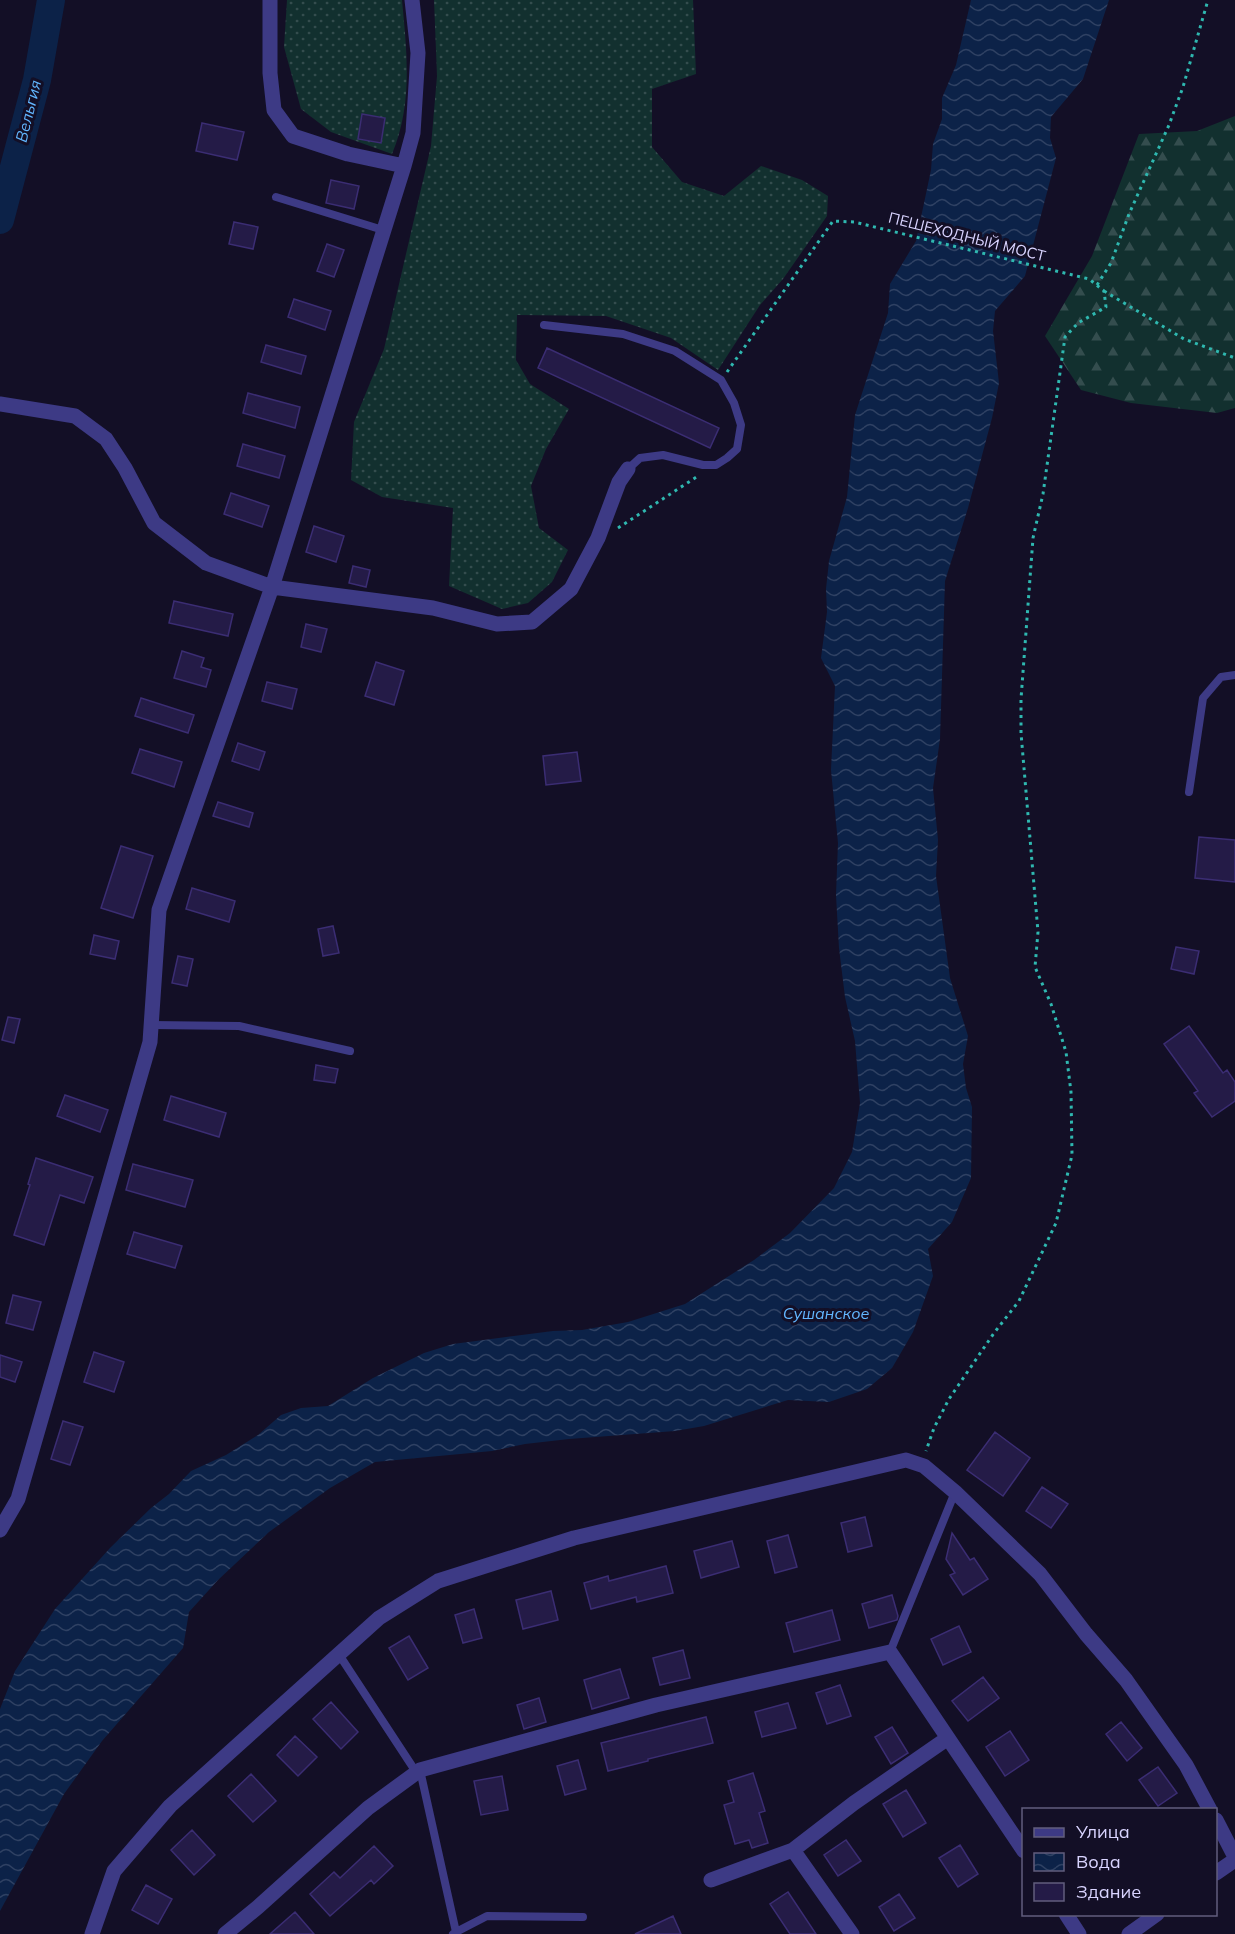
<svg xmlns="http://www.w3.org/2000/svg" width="1235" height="1934" font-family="Mulish,sans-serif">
  <defs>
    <pattern id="grass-dots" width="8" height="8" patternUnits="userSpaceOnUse" patternTransform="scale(1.5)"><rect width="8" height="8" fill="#12302f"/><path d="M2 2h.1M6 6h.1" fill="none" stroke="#344d4e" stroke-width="1.8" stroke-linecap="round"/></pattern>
    <pattern id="forest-firs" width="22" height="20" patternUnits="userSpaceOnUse" patternTransform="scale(1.5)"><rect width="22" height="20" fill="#12302f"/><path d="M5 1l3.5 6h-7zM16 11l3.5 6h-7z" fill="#344d4e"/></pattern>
    <pattern id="water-waves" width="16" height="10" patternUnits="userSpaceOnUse" patternTransform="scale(1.5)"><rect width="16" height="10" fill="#0c2248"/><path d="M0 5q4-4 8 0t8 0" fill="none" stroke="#2f4163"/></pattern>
  </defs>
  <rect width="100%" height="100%" fill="#130f26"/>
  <path fill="url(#grass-dots)" d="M287 0H402C407 53 413 104 392 154L331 132 301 109 284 47Z
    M434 0H693L696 74 652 89V147L682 182 724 196 761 166 802 180 828 196 827 216 783 279 760 305 718 370 671 338 606 316 517 315 516 360 530 384 569 409 546 449 531 486 539 528 568 550 552 582 528 603 502 609 449 586 453 508 382 497 351 480 354 422 384 349 431 146 437 76Z"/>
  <path fill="url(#forest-firs)" d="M1235 116V408L1217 413 1131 403 1081 390 1045 336 1092 256 1139 134 1197 131Z"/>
  <path fill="url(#water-waves)" d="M971 0H1109L1083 79 1051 117 1050 138 1056 158 1025 276 995 311 993 331 999 383 992 418 968 508 945 581 940 739 933 788 938 840 936 876 950 978 968 1036 963 1064 966 1088 972 1107 971 1178 952 1222 928 1249 933 1276 913 1332 892 1368 867 1389 829 1402 788 1400 704 1426 675 1431 569 1439 525 1444 492 1451 375 1462 330 1488 269 1532 218 1580 189 1612 183 1648 102 1741 64 1794 0 1911V1709L15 1671 55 1609 110 1548 151 1508 169 1494 191 1471 226 1455 258 1435 281 1415 301 1408 328 1406 373 1378 424 1353 453 1344 553 1331 582 1330 628 1322 685 1304 754 1260 790 1233 834 1188 852 1152 860 1103 855 1041 845 997 839 948 836 895 838 843 831 770 835 686 821 658 827 612 826 589 829 561 847 497 855 415 888 313 890 284 916 241 931 170 933 144 942 119V98L956 65Z"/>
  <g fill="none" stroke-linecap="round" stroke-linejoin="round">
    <path stroke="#0c2248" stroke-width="28" d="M0 220 37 80 51 0"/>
  </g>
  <path fill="#241b47" stroke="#3b2d73" stroke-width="1.5" d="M362 114 385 118 381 143 358 139Z
    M202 123 244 132 237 160 196 151Z
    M331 180 359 186 354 209 326 203Z
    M234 222 258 227 253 249 229 244Z
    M327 244 344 250 334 277 317 271Z
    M294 299 331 311 325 330 288 317Z
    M266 345 306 356 301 374 261 362Z
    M547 348 719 428 710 448 538 368Z
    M248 393 300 407 295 428 243 413Z
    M243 444 285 456 279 478 237 466Z
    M231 493 269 506 262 527 224 514Z
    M314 526 344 536 336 562 306 552Z
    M353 566 370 570 366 587 349 583Z
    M174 601 233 614 228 636 169 623Z
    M306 624 327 629 321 652 301 647Z
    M182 651 204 658 201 667 211 670 206 687 174 678Z
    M376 662 404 671 394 705 365 696Z
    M267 682 297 689 292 709 262 701Z
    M141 698 194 715 188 733 135 716Z
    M238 743 265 752 259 770 232 761Z
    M140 749 182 762 174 787 132 773Z
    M577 752 581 781 546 785 543 756Z
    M218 802 253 813 249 827 213 816Z
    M1199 837 1235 840V882L1195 878Z
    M121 846 153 856 133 918 101 908Z
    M192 888 235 901 229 922 186 909Z
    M333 926 339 953 323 956 318 929Z
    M94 935 119 941 115 959 90 954Z
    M1176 947 1199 951 1194 974 1171 969Z
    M178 956 193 959 187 986 172 983Z
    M8 1017 20 1019 14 1043 2 1040Z
    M1189 1026 1223 1073 1227 1070 1235 1082V1101L1212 1117 1194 1093 1198 1091 1164 1044Z
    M316 1065 338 1069 335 1083 314 1080Z
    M65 1095 108 1110 100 1132 57 1116Z
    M171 1096 226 1113 219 1137 164 1120Z
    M36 1158 93 1177 84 1203 60 1195 44 1245 14 1235 30 1185 28 1184Z
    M133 1164 193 1180 185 1207 126 1190Z
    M134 1232 182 1246 175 1268 127 1254Z
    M13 1295 41 1302 33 1330 6 1323Z
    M94 1352 124 1362 114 1392 84 1382Z
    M0 1355 22 1362 15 1382 0 1377Z
    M63 1421 83 1427 70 1465 51 1459Z
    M995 1432 1030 1458 1003 1496 967 1470Z
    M1042 1487 1068 1504 1051 1528 1026 1511Z
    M865 1517 872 1546 848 1552 841 1523Z
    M952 1533 970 1560 974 1558 988 1579 963 1595 950 1575 955 1573 946 1559Z
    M788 1535 797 1567 775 1573 767 1541Z
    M732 1541 739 1567 701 1578 694 1551Z
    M666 1566 673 1593 637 1602 636 1597 591 1609 584 1583 608 1576 609 1581Z
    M551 1591 558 1620 523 1629 516 1600Z
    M892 1595 898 1616 897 1620 869 1628 862 1604Z
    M474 1609 482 1638 463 1643 455 1615Z
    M832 1610 840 1640 794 1652 786 1623Z
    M959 1626 971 1652 943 1665 931 1639Z
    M409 1636 428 1668 408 1680 389 1648Z
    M683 1650 690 1678 660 1685 653 1658Z
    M620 1669 629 1698 592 1709 584 1680Z
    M983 1677 999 1698 968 1721 952 1701Z
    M840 1685 851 1716 827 1724 816 1693Z
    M539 1698 546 1722 524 1729 517 1705Z
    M331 1702 358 1732 341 1749 313 1719Z
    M788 1703 796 1728 762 1737 755 1712Z
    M706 1717 713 1743 648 1759V1761L608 1771 601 1743Z
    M1121 1722 1142 1748 1127 1761 1106 1734Z
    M892 1727 908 1753 891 1764 875 1737Z
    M1010 1731 1029 1760 1005 1776 986 1747Z
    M295 1736 317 1757 298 1776 277 1755Z
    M578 1760 586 1789 565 1795 557 1766Z
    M1158 1767 1177 1793 1158 1806 1139 1780Z
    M753 1773 765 1811 759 1813 768 1843 752 1848 749 1840 735 1844 724 1805 734 1802 728 1781Z
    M251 1774 276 1801 253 1822 228 1796Z
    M502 1776 508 1810 481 1815 474 1781Z
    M906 1790 926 1823 903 1837 883 1804Z
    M192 1830 215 1855 194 1875 171 1850Z
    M846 1840 861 1861 838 1876 824 1855Z
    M960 1845 978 1874 958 1887 939 1858Z
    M374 1846 393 1866 374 1884 371 1880 330 1916 310 1894 334 1872 340 1878Z
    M146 1885 172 1899 158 1924 132 1910Z
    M788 1892 816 1934H790L770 1904Z
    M899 1894 915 1918 894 1931 879 1907Z
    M295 1912 314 1934H270Z
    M673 1916 681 1934H635Z"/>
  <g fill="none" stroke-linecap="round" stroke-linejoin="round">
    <path stroke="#2fb8b0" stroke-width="3" stroke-dasharray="3 4.5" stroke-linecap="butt" d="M1097 285 1111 263 1129 214 1169 125 1183 87 1208 0
      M1104 291 1184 339 1235 358
      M727 372 833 221 854 222 1089 279 1104 291 1106 307 1078 323 1065 337 1043 494 1033 538 1021 699V733L1038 932 1035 967 1051 1004 1066 1052 1071 1092 1072 1155 1056 1223 1019 1301 994 1333 949 1399 934 1428 926 1451
      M618 528 698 476"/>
    <path stroke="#3d3a85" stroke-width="8" d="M276 197 383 230
      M544 325 623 334 675 351 721 380 734 403 741 425 737 449 727 458 716 465H703L663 455 640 458 628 469
      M1189 792 1203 698 1221 677 1235 675
      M151 1025 239 1026 350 1051
      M890 1652 955 1492
      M338 1653 416 1772
      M420 1770 456 1932 453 1934
      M456 1932 487 1916 583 1917"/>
    <path stroke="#3d3a85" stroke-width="15" d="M270 0V73L274 110 293 136 348 154 404 166
      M0 404 75 416 106 439 125 468 154 523 206 563 272 587 433 608 497 624 532 622 571 589 598 538 619 482 628 469
      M0 1530 18 1499 150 1042 159 910 272 587 404 166 413 133 418 53 412 0
      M1216 1820 1235 1857
      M793 1850 852 1934
      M1216 1873 1235 1860
      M711 1880 793 1850 854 1803 948 1738
      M1066 1914 1079 1934
      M92 1934 114 1871 170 1806 379 1618 438 1581 574 1538 906 1460 924 1466 955 1492 1040 1574 1086 1634 1126 1680 1186 1765 1210 1810
      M225 1934 258 1907 368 1808 420 1770 656 1705 890 1652 1024 1851
      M1129 1934 1157 1914"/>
  </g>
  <g text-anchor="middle" stroke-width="6" stroke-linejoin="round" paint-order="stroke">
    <g font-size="15" fill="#d9d4ff" stroke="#130f26">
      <text transform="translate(967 237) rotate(14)" y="5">ПЕШЕХОДНЫЙ МОСТ</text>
    </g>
    <g font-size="16" font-style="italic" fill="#62b6ff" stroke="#130f26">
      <text transform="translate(28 111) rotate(-76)" y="6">Вельгия</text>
      <text x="826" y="1319">Сушанское</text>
    </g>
  </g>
  <rect x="1022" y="1808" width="195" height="108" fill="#130f26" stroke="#625e7d" stroke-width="1.5"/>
  <rect x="1034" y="1828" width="30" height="9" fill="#3d3a85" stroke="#625e7d" stroke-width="1.5"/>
  <text x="1076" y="1838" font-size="18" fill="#d9d4ff">Улица</text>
  <rect x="1034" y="1853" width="30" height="18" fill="url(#water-waves)" stroke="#625e7d" stroke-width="1.5"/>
  <text x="1076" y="1868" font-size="18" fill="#d9d4ff">Вода</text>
  <rect x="1034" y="1883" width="30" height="18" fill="#241b47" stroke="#625e7d" stroke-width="1.5"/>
  <text x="1076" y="1898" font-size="18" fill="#d9d4ff">Здание</text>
</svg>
